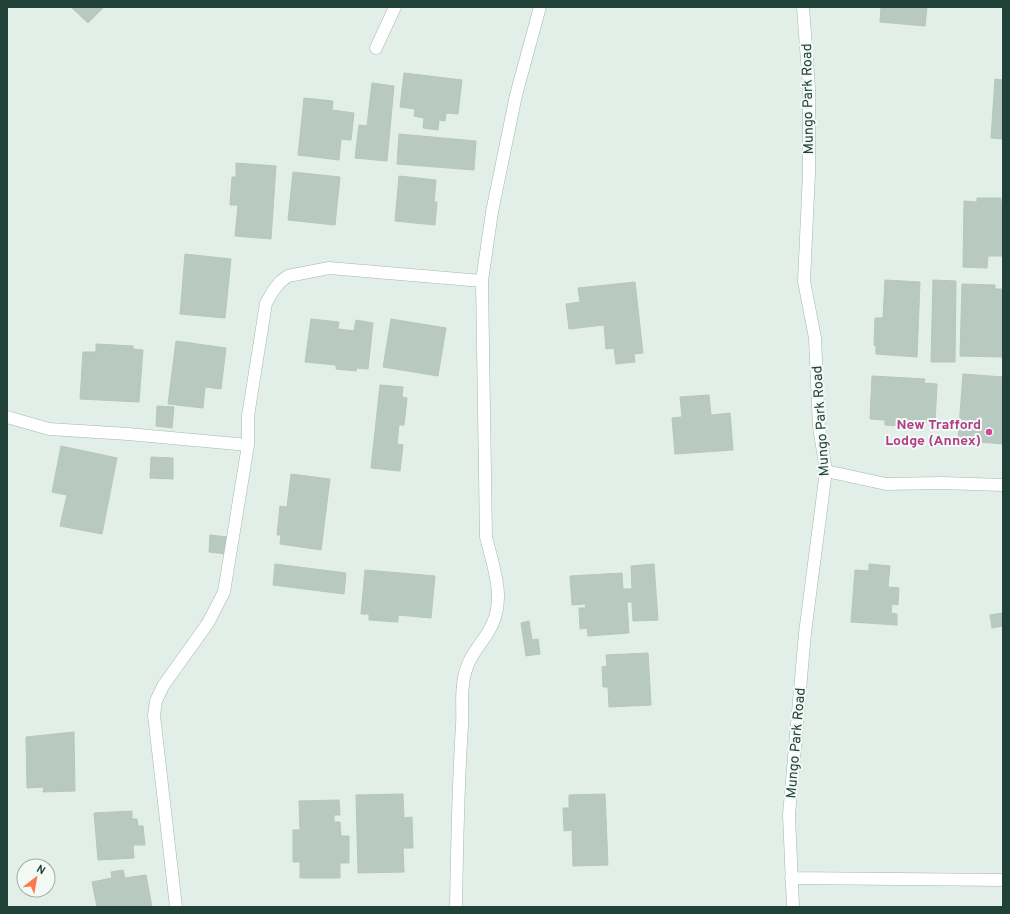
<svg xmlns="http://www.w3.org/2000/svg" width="1010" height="914" font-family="Overpass,sans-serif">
  <rect width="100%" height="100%" fill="#e2eee8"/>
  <path fill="#b7c9c1" stroke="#b4c8c0" d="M71 7H104L88 23Z
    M881 7H927L925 26 880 22Z
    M404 73 462 80 458 114 446 113 445 121 439 120 438 130 423 128 424 118 414 116 415 109 400 107Z
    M995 79 1003 80V139L991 138Z
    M372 83 394 86 387 161 355 158 359 125 367 126Z
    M304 98 333 101 332 110 354 113 351 140 341 139 339 160 298 155Z
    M399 134 476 141 474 170 397 164Z
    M236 163 276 166 271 239 235 236 238 205H230L232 177H236Z
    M293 172 340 177 335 225 288 220Z
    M399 176 436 180 434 202H437L435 225 395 221Z
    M977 198H1001V202H1003V256H988L987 268 963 267 964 201 977 202Z
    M185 254 231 259 225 318 180 314Z
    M885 280 920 282 917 357 876 354V346L874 345 875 318H883Z
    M933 280 956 281 955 362H931Z
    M635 282 643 353 634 354 635 362 616 364 614 348 606 349 604 325 569 329 566 304 580 302 578 288Z
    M962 284 995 285V289H1003V357L960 356Z
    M311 319 339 322 338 329 354 331 356 320 373 323 368 369 357 368 356 371 336 369V365L305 362Z
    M391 319 446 328 438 376 383 367Z
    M176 341 226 348 221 389 205 387 203 408 168 404Z
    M96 344 133 346V349L143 350 139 402 80 399 83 352H96Z
    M963 374 1003 377V444L958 440Z
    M872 376 925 379 924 383 937 384 935 423 907 421 906 426 885 425V420L870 419Z
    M380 385 403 387 402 397 407 398 404 425H399L397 444 403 445 400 471 371 468Z
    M709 395 711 415 730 413 733 450 675 454 672 418 682 417 680 397Z
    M157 406 174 407 172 428 156 426Z
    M61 446 117 458 102 534 60 526 67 495 52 492Z
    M151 457 173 458V479L150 478Z
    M291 474 330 479 321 550 280 544 281 535H277L280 506 287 507Z
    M210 535 227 537V554L209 552Z
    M275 564 346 573 344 594 273 585Z
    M654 564 658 620 633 621 632 602H627L629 633 588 636 587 628 580 629 579 608H586L585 604 572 605 570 576 622 573 623 589H632L631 566Z
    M869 564 890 566 888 587 899 588 898 605 892 604 891 613 897 614V625L851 622 855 570 869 571Z
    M365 570 435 576 431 618 398 615V622L369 620V614H361Z
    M1003 613V626L992 628 990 615Z
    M529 621 532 640 538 639 540 654 526 656 521 623Z
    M648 653 651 705 609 707 608 687H603L602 667 607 666 606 655Z
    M74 732 75 791 43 792 44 787 27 788 26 737Z
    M403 794 404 818 412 817 413 848H403L404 872 358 873 356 795Z
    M605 794 608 865 573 866 572 830 564 831 563 808H569V795Z
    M339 800 340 815H334V822H340L341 836H349V863H340V878H300V862H293V830H300L299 801Z
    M132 811V819H137L138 826H143L145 845H133L134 858 98 860 94 813Z
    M123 870 125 878 146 875 152 907H97L92 882 112 878 111 872Z"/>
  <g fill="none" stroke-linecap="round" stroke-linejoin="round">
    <defs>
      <path id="street" d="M376 48 395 7
        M7 417 49 429 128 434 248 445
        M826 471 886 484 942 483 1003 485
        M791 878 1003 880
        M176 907 154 715 156 701 163 686 208 623 224 592 248 445V416L266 303 273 291 280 282 288 276 329 268 482 281
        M456 907C457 846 458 785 462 725 463 712 461 698 463 685 465 662 475 652 487 634 508 603 494 570 486 537L482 281 492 212 516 95 540 7
        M793 907 789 815 805 633 826 471 819 427 815 338 804 281 809 173V87L803 7"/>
    </defs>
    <use href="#street" stroke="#a4b7b0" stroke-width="13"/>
    <use href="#street" stroke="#fff" stroke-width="12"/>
  </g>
  <circle fill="#d1479c" stroke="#f3faf6" stroke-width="1.5" cx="989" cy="432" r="4"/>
  <g text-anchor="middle" stroke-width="4" stroke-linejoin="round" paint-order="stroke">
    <g font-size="14" fill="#204138" stroke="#f3faf6">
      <text transform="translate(807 99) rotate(-91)" y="5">Mungo Park Road</text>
      <text transform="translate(820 421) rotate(-94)" y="5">Mungo Park Road</text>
      <text transform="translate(795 743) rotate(-85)" y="5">Mungo Park Road</text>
    </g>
    <g font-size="14" font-weight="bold" fill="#b23c85" stroke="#f3faf6" text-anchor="end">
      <text x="981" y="429">New Trafford<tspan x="981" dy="16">Lodge (Annex)</tspan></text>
    </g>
  </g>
  <rect width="1010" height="914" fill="none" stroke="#204138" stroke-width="16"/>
  <g transform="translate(36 878) rotate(31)"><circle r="19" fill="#f3faf6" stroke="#9fb0aa"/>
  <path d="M0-3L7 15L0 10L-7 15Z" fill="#ff794f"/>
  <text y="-6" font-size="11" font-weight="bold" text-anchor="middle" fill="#204138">N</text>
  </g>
</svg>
